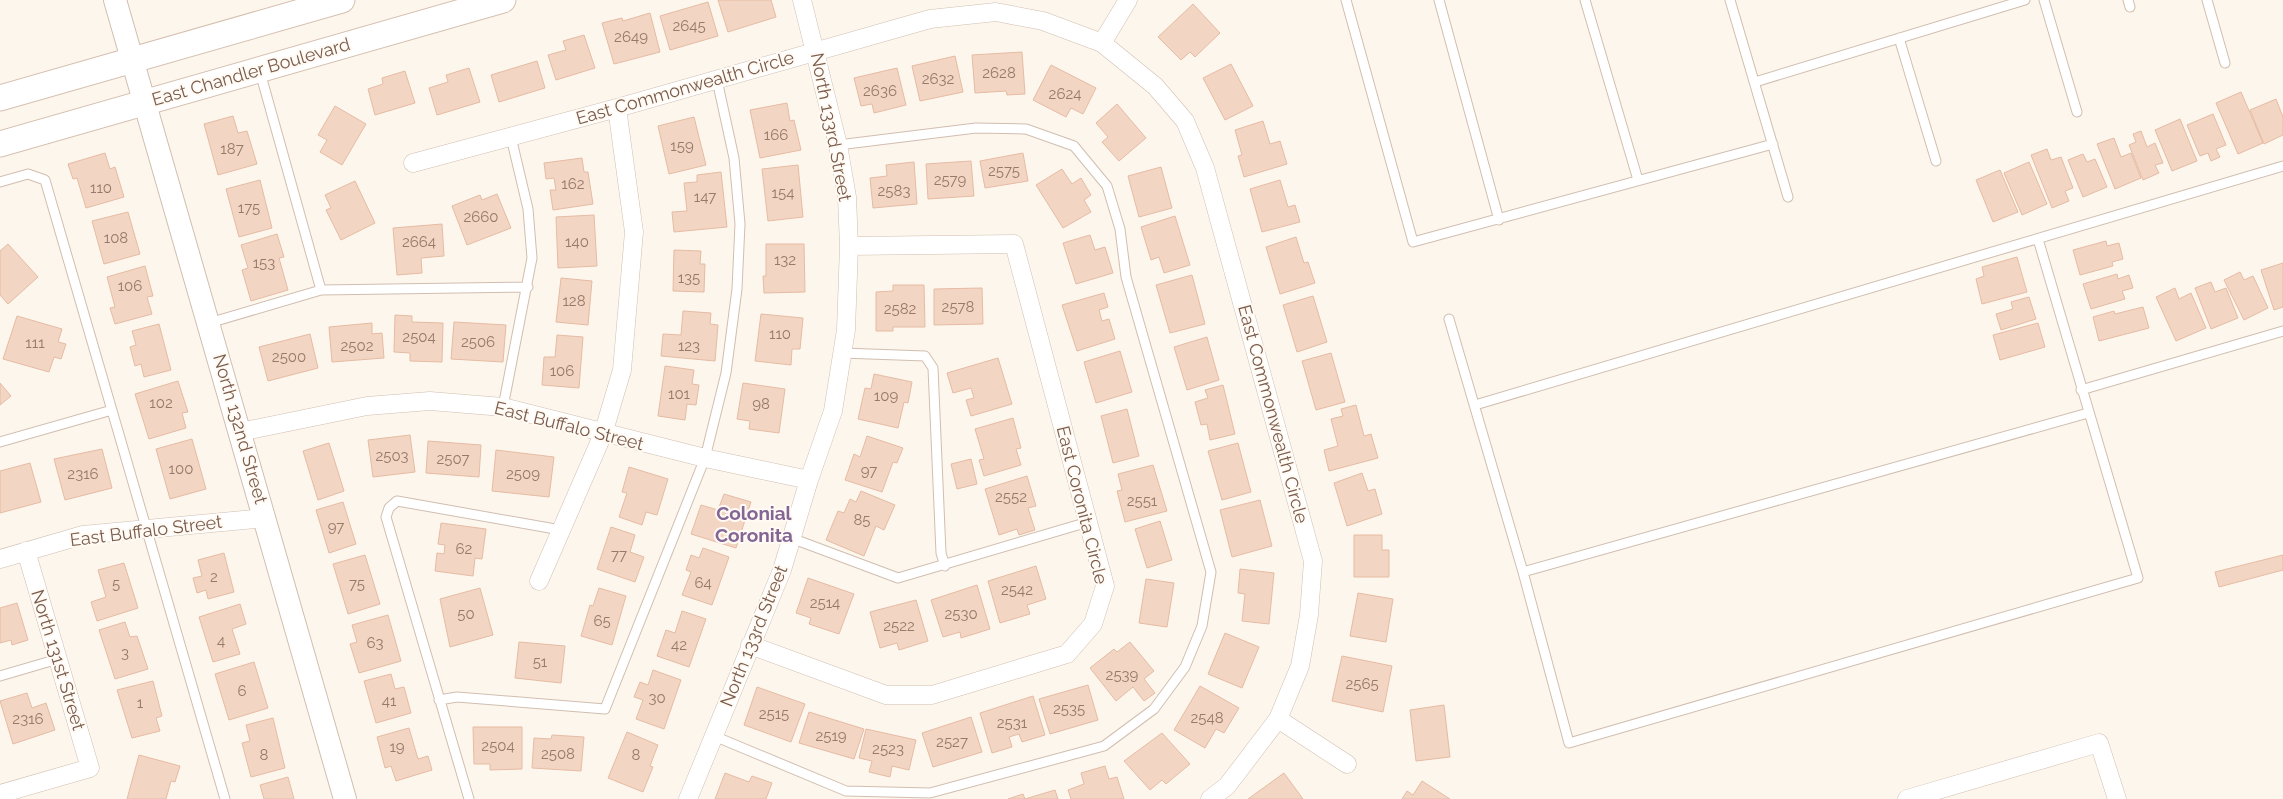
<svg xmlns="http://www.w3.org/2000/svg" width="2283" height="799" font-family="Raleway,sans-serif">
  <rect width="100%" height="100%" fill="#fdf6ec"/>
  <path fill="#f3d5c3" stroke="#e6bba3" d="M718 0H771L776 17 728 32Z
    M708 2 718 36 670 50 660 16Z
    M1193 4 1220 33 1195 57 1190 52 1181 60 1158 37Z
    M650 13 660 52 614 64 602 23 622 18 623 21Z
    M584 35 595 68 556 80 548 55 566 50 563 41Z
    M1022 52 1025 94 1007 95 1006 91 975 93 972 55Z
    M955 56 963 92 920 101 912 66Z
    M537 61 545 88 499 102 491 75Z
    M1231 64 1253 106 1225 120 1203 78Z
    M1051 65 1096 88 1083 114 1071 108 1066 117 1033 100Z
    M469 68 480 102 437 115 429 88 448 82 446 75Z
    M897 68 906 105 874 113 872 104 861 106 854 78Z
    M405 71 415 103 375 115 368 89 383 84 382 78Z
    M2241 92 2263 143 2238 154 2216 103Z
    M2276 99 2283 117V135L2264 144 2250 110Z
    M787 103 790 121 794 120 801 150 760 158 750 110Z
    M1117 104 1146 138 1119 161 1102 142 1108 137 1096 123Z
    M335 106 366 124 342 165 320 152 327 140 318 135Z
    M2213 114 2226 145 2216 149 2220 157 2211 161 2208 153 2200 156 2187 125Z
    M233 116 238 133 247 131 257 164 218 175 204 124Z
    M694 117 706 165 669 174 658 126Z
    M2180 119 2197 161 2172 171 2155 130Z
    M1263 121 1270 144 1280 141 1287 164 1244 177 1238 156 1242 155 1235 130Z
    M2141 131 2147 147 2155 143 2163 163 2155 165 2159 173 2143 180 2129 145 2136 142 2133 134Z
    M2114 138 2121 157 2131 153 2141 178 2115 189 2097 144Z
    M2047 149 2051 160 2061 157 2073 188 2065 191 2069 201 2052 208 2031 155Z
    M105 153 110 169 115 167 124 197 86 208 77 178 73 179 68 164Z
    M1023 153 1028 181 985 188 980 161Z
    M2083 154 2087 162 2095 159 2107 187 2083 197 2068 160Z
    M582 158 584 172H588L593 204 553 210 550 190H556L554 178 546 179 544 163Z
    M971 161 974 196 928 199 926 164Z
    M914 162 917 204 873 208 870 178 887 176 886 165Z
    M2029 162 2047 204 2022 215 2004 173Z
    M798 165 803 217 768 221 762 169Z
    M1161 167 1172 208 1139 217 1128 176Z
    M1062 169 1072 184 1081 178 1091 195 1084 200 1091 212 1063 228 1036 185Z
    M2000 170 2018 212 1993 222 1976 180Z
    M721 172 727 227 674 232 672 212 687 211 684 183 697 182V175Z
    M260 180 272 228 239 237 226 189Z
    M1280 180 1288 207 1295 205 1300 222 1262 232 1250 189Z
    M355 181 375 223 341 240 326 210 331 208 325 195Z
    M497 194 511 228 467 245 452 206 480 195 482 200Z
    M128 212 140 254 104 264 92 221Z
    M594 215 597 266 558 268 556 217Z
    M1175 216 1190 265 1164 273 1159 257 1151 260 1141 227Z
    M442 224 444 256 421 258 422 273 397 275 393 228Z
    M277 234 284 257 279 258 288 290 251 301 242 270 248 268 241 245Z
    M1090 235 1095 250 1105 247 1113 273 1076 284 1063 243Z
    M1296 237 1304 263 1308 262 1315 283 1280 294 1266 247Z
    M2106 241 2107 246 2119 243 2123 259 2112 262 2113 266 2080 275 2073 250Z
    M8 244 38 277 8 304 0 295V251Z
    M766 244H804L805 292 764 293 763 276H766Z
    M674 250 701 251 700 264H705L704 292 673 291Z
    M2017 257 2027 292 1982 304 1976 279 1984 276 1982 267Z
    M2283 263V307L2274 310 2261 270Z
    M145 266 153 296 147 297 152 314 115 324 110 308 115 307 107 277Z
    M2240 272 2244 280 2253 276 2268 308 2244 320 2224 280Z
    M2117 274 2118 279 2129 275 2133 288 2122 291 2125 299 2091 309 2083 284Z
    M1192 275 1205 324 1170 333 1156 285Z
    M561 278 592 281 588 325 556 322Z
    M2211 282 2215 292 2226 288 2238 318 2211 329 2195 288Z
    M893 285H924L925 327H893V331H876V292L893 291Z
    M982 288 983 324 934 325V289Z
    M2175 288 2179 299 2191 293 2206 328 2176 341 2156 297Z
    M1104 293 1108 307 1099 310 1102 321 1109 319 1115 339 1077 351 1062 305Z
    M1313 296 1327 342 1297 352 1283 305Z
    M2029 297 2036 319 2001 330 1996 314 2013 309 2011 302Z
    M2143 307 2149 328 2099 341 2093 317 2114 311 2115 314Z
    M683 311 711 313 710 324 718 325 715 361 661 356 663 334 681 335Z
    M761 314 803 318 800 349H792L791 365 755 361Z
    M395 315 412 316V322L443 323 442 362 410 361V353L394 352Z
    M17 316 62 329 58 342 66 344 61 359 54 357 49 372 3 359Z
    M454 322 506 325 503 362 451 359Z
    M372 323V334L382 333 384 358 332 362 329 327Z
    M2038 323 2045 347 2000 360 1993 335Z
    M159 324 171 370 144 377 141 364 135 366 130 347 136 345 132 331Z
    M310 334 318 368 268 381 259 347Z
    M557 335 583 337 579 388 542 385 544 357H555Z
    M1207 337 1219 380 1187 390 1174 347Z
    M1120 351 1132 392 1096 403 1084 362Z
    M1331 353 1345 402 1316 410 1302 361Z
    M998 358 1012 404 971 416 966 400 974 398 971 388 953 393 947 373Z
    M665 366 694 370 692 384 699 385 696 405 687 404 685 420 658 416Z
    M874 374 912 382 908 403 904 402 898 428 858 419 865 388 871 389Z
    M178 381 188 412 182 413 186 428 149 439 135 394Z
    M0 383 11 396 0 405Z
    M743 383 785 389 779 433 749 429 750 421 737 419Z
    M1223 385 1235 434 1210 440 1207 424 1201 425 1195 402 1208 398 1205 390Z
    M1356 405 1364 436 1371 434 1378 458 1329 471 1324 450 1338 446 1331 419 1343 416 1341 409Z
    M1127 409 1139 456 1113 463 1101 416Z
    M1013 418 1021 448 1016 449 1021 465 984 476 979 460 984 459 975 429Z
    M410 435 415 472 373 477 368 440Z
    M867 436 903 448 897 463 893 462 882 492 845 480 854 454 860 457Z
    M192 439 206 489 170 499 156 449Z
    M428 441 481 445 479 477 426 473Z
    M329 443 344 491 318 500 303 451Z
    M1238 443 1251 492 1222 500 1208 451Z
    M102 449 112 488 65 500 54 459Z
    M496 450 554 457 549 497 492 491Z
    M971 459 977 484 957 489 951 464Z
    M30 463 41 502 0 513V471Z
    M1153 465 1167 511 1125 522 1117 491 1122 490 1118 474Z
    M629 467 668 479 657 515 646 512 642 525 619 517 627 493 622 492Z
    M1362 473 1368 491 1375 489 1382 514 1347 526 1334 483Z
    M1027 476 1036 506 1028 508 1035 530 1019 535 1017 529 999 535 985 489Z
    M861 491 895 505 884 530 876 526 864 556 826 540 838 511 844 513 850 499 856 502Z
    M724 494 751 502 736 548 691 534 701 505 718 510Z
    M1260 500 1272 546 1232 557 1220 510Z
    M343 502 356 544 329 553 316 510Z
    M1160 521 1172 560 1147 568 1135 529Z
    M441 523 486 529 482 559 475 558 473 576 435 571 437 553 444 554 445 545 438 544Z
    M611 527 635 535 630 552 644 557 635 582 597 569Z
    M1354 535H1382V550H1389V577H1354Z
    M703 548 729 557 712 605 682 595 691 572 686 570 691 555 699 558Z
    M224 553 234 592 208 599 206 590 197 593 193 578 202 576 198 560Z
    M365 555 380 604 348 614 333 564Z
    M2283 555V570L2219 587 2215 572Z
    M124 563 138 608 97 621 91 602 106 597 98 570Z
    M1036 566 1046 599 1027 605 1030 614 1000 623 988 581Z
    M1240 569 1274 573 1269 624 1242 621 1245 594 1238 593Z
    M808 578 854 594 839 634 809 624 811 618 796 613Z
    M1146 579 1174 583 1167 627 1139 623Z
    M977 585 990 629 961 638 960 632 943 637 931 600Z
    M480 588 493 635 450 647 440 599Z
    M599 588 626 596 612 645 581 636 590 605 593 606Z
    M1358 593 1393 599 1386 642 1350 636Z
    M916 600 928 641 899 650 897 643 880 648 870 612Z
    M17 603 28 640 12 645 11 640 0 643V608Z
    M240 604 246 624 232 629 240 654 213 662 199 617Z
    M682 611 706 619 689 667 657 656 666 630 675 633Z
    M388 615 401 661 359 673 350 644 357 642 352 625Z
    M125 622 130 637 137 636 148 669 115 679 99 630Z
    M1225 633 1259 647 1242 688 1208 674Z
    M519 642 565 646 561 683 515 678Z
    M1130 642 1154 671 1144 679 1155 693 1144 701 1133 687 1116 701 1090 668 1114 649 1117 652Z
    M1342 656 1392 666 1383 712 1332 701Z
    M254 662 268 708 229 720 215 674Z
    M653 670 681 680 664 729 636 719 643 700 634 697 640 682 648 685Z
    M391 674 395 689 404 687 411 713 376 723 364 681Z
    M153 681 162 716 156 718 160 731 132 738 117 690Z
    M1088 685 1098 720 1050 734 1039 699Z
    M1200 686 1239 708 1224 733 1216 729 1205 748 1174 730Z
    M757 687 805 704 791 742 744 725Z
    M27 693 32 708 46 703 55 730 13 744 0 701Z
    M1033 696 1045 735 1022 742 1019 734 1009 737 1012 747 992 753 980 713Z
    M1444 705 1450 757 1416 761 1410 710Z
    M809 712 864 729 854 759 799 743Z
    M971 717 982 752 933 767 922 733Z
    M273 718 285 768 251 777 242 743 250 741 246 725Z
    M473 727H522V769L490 770V764H474Z
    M409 728 418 759 428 756 432 770 396 781 391 766 385 768 377 737Z
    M866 729 916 740 909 770 892 766 890 777 869 772 872 761 859 758Z
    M627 732 658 745 650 766 653 767 643 792 608 778Z
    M1162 733 1190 764 1166 784 1162 780 1150 790 1124 761Z
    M552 735 584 737 581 771 532 768 534 738 551 739Z
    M139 755 180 766 175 782 171 781 166 799H127Z
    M1105 766 1109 779 1117 777 1124 799H1071L1068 790 1084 784 1081 773Z
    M725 773 749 782 752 776 772 783 766 799H715Z
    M1284 773 1303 799H1248Z
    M288 777 294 799H264L260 785Z
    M1422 781 1450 799H1402L1407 791 1413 795Z
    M1055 790 1058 799H1008L1023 794 1025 799Z"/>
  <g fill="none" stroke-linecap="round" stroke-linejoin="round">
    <defs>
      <path id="service" d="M1346 0 1413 242 1773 144
        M1439 0 1499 220
        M1585 0 1638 180
        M1730 0 1788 197
        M2044 0 2077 112
        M2128 0 2130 7
        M2207 0 2225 63
        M1899 38 1936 161
        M260 72 321 290
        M1755 82 2025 0
        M0 182 28 174 45 180 225 799
        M1449 319 1523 572 1569 743 2138 578 2038 239
        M209 323 321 290 528 287
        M842 353 925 356 933 368 941 553 945 566
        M2081 390 2283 331
        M1475 405 2283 166
        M503 407 532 258 528 209 511 137
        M0 442 112 410
        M791 538 898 578 1088 522
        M1523 572 2088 413
        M0 676 58 659
        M439 700 457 697 605 709 705 458 726 373 737 289 740 224 734 158 717 80
        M714 736 846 791 930 793 1104 746 1154 709 1185 667 1202 626 1211 572 1126 277 1120 229 1107 186 1074 146 1026 129 976 128 838 145
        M469 799 386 517 389 508 397 501 561 530"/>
      <path id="minor" d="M1102 43 1128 0
        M413 163 617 108 930 19 996 12 1043 21 1102 43 1155 86 1185 121 1205 168 1313 561 1309 615 1300 666 1278 719 1227 786 1210 799
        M240 432 367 406 430 401 503 407 705 458 809 480
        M0 559 83 535 265 518
        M539 581 603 434 622 370 634 232 617 108
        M750 645 886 695H932L1067 654 1093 624 1105 586 1014 244 849 246
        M1278 719 1347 764
        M0 794 90 768 26 551
        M688 799 782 570 809 480 833 411 846 330 849 246 847 197 838 145 802 0
        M1907 799 2099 743 2117 799"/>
      <path id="tertiary" d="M115 0 345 799"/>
      <path id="secondary" d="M0 98 342 0
        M0 144 503 0"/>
    </defs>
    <use href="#service" stroke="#d1beb0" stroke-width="11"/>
    <use href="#minor" stroke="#d1beb0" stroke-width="19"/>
    <use href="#tertiary" stroke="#d1beb0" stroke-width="24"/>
    <use href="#secondary" stroke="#d6c0b0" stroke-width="27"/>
    <use href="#service" stroke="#fff" stroke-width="9"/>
    <use href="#minor" stroke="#fff" stroke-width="18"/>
    <use href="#tertiary" stroke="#fff" stroke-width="22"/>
    <use href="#secondary" stroke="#fff" stroke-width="25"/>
  </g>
  <g text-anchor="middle" stroke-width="4" stroke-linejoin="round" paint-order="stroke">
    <g font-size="15" fill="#987a6a">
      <text x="689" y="31">2645</text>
      <text x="631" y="42">2649</text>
      <text x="999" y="78">2628</text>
      <text x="938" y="84">2632</text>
      <text x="880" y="96">2636</text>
      <text x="1065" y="99">2624</text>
      <text x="776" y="140">166</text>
      <text x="682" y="151">159</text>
      <text x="232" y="154">187</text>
      <text x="1004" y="176">2575</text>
      <text x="950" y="185">2579</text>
      <text x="573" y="189">162</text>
      <text x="101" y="193">110</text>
      <text x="894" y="196">2583</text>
      <text x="783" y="198">154</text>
      <text x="705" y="202">147</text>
      <text x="249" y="213">175</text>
      <text x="481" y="222">2660</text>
      <text x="116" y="243">108</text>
      <text x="419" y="247">2664</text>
      <text x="577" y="247">140</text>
      <text x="785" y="265">132</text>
      <text x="264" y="268">153</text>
      <text x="689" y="283">135</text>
      <text x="130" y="291">106</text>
      <text x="574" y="306">128</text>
      <text x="958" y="312">2578</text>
      <text x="900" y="314">2582</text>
      <text x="780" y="339">110</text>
      <text x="419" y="342">2504</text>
      <text x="478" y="347">2506</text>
      <text x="35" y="348">111</text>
      <text x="357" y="351">2502</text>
      <text x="689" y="351">123</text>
      <text x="289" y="362">2500</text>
      <text x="562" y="376">106</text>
      <text x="679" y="399">101</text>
      <text x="886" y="401">109</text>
      <text x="161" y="408">102</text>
      <text x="761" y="409">98</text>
      <text x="392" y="461">2503</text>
      <text x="453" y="464">2507</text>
      <text x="181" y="474">100</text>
      <text x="869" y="476">97</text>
      <text x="83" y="479">2316</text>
      <text x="523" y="479">2509</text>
      <text x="1011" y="502">2552</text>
      <text x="1142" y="506">2551</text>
      <text x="862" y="525">85</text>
      <text x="336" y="532">97</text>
      <text x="464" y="554">62</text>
      <text x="619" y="560">77</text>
      <text x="214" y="582">2</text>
      <text x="703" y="588">64</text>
      <text x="116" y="589">5</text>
      <text x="357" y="589">75</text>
      <text x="1017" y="595">2542</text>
      <text x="825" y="608">2514</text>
      <text x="466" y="619">50</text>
      <text x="961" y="619">2530</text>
      <text x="602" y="626">65</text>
      <text x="899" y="631">2522</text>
      <text x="221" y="646">4</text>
      <text x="375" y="648">63</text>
      <text x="679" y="650">42</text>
      <text x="125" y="658">3</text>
      <text x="540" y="667">51</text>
      <text x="1122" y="680">2539</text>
      <text x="1362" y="689">2565</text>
      <text x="242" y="696">6</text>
      <text x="657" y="703">30</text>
      <text x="389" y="706">41</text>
      <text x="140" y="708">1</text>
      <text x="1069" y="714">2535</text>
      <text x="774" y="719">2515</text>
      <text x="1207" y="723">2548</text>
      <text x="28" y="724">2316</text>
      <text x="1012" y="728">2531</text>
      <text x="831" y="741">2519</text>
      <text x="952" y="747">2527</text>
      <text x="498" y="751">2504</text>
      <text x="397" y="752">19</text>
      <text x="888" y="754">2523</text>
      <text x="558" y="759">2508</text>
      <text x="264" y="760">8</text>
      <text x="636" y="760">8</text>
    </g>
    <g font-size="18" fill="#7a5c4d" stroke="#fffaf3">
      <text transform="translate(251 72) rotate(-16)" y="6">East Chandler Boulevard</text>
      <text transform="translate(685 88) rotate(-16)" y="6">East Commonwealth Circle</text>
      <text transform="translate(831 127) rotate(79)" y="6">North 133rd Street</text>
      <text transform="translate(1273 414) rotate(75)" y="6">East Commonwealth Circle</text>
      <text transform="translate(569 426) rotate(14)" y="6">East Buffalo Street</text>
      <text transform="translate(240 429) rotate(74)" y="6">North 132nd Street</text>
      <text transform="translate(1082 505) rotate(76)" y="6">East Coronita Circle</text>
      <text transform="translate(146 531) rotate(-7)" y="6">East Buffalo Street</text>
      <text transform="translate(754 636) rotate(-68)" y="6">North 133rd Street</text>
      <text transform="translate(58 660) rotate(73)" y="6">North 131st Street</text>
    </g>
    <g font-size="19" font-weight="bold" fill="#846695" stroke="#fffaf3">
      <text x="754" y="520">Colonial<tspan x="754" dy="22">Coronita</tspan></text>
    </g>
  </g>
</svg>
